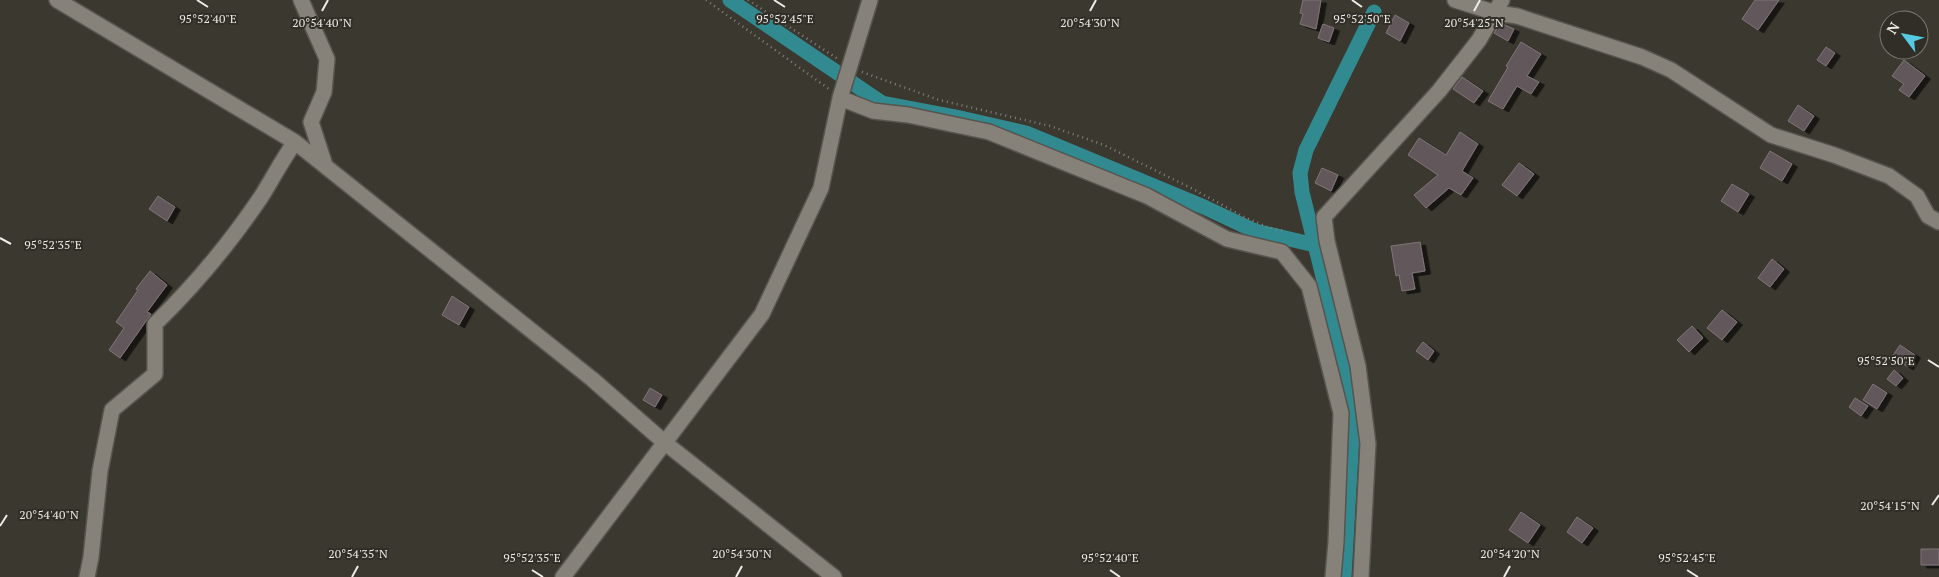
<svg xmlns="http://www.w3.org/2000/svg" width="1939" height="577" font-family="'PT Serif',serif">
  <defs>
    <filter id="shadow"><feDropShadow dx="5.5" dy="3" stdDeviation="0" flood-color="#0009"/></filter>
  </defs>
  <rect width="100%" height="100%" fill="#3b3830"/>
  <g fill="none" stroke-linecap="round" stroke-linejoin="round">
    <path stroke="#308a8f" stroke-width="15" d="M730 0 882 103 956 117 1026 133 1204 207 1255 231 1315 245
      M1344 577 1354 402 1302 192 1300 173 1306 150 1374 12"/>
  </g>
  <path fill="#62585b" stroke="#7f7578" filter="url(#shadow)" d="M1303 0H1321L1316 29 1300 24 1303 14 1300 13Z
    M1755 0H1779L1758 30 1742 19Z
    M1395 15 1409 23 1400 41 1386 33Z
    M1500 23 1514 29 1508 41 1494 33Z
    M1323 24 1334 28 1329 42 1318 38Z
    M1521 42 1541 54 1527 76 1539 82 1531 94 1517 86 1503 109 1488 101 1508 67 1506 66Z
    M1826 47 1835 53 1826 66 1817 60Z
    M1904 60 1925 76 1909 97 1899 90 1904 84 1892 76Z
    M1462 77 1483 91 1474 103 1453 89Z
    M1798 105 1814 116 1804 131 1788 121Z
    M1460 132 1478 144 1462 171 1473 178 1461 195 1449 188 1426 208 1414 195 1438 175 1408 155 1419 138 1446 155Z
    M1770 151 1792 164 1782 181 1760 168Z
    M1519 163 1534 174 1517 196 1502 185Z
    M1322 168 1338 175 1331 191 1315 183Z
    M1732 184 1749 194 1738 212 1721 201Z
    M158 196 175 207 167 221 149 209Z
    M1420 242 1425 271 1412 273 1415 289 1402 291 1399 275 1396 276 1391 246Z
    M1772 259 1784 269 1770 287 1758 278Z
    M150 271 167 285 147 312 151 314 120 358 109 350 124 328 116 322 138 290 136 289Z
    M452 296 469 307 459 325 442 315Z
    M1722 310 1737 322 1722 340 1707 328Z
    M1692 326 1703 338 1689 352 1677 340Z
    M1423 342 1434 351 1428 360 1416 351Z
    M1900 345 1915 355 1908 367 1892 357Z
    M1894 370 1903 378 1896 386 1887 379Z
    M1873 384 1887 393 1877 409 1863 400Z
    M650 388 662 395 655 407 643 400Z
    M1855 398 1868 406 1861 416 1849 407Z
    M1521 512 1540 525 1528 543 1509 530Z
    M1577 517 1593 528 1582 543 1567 532Z
    M1921 549H1939V565H1921Z"/>
  <g fill="none" stroke-linecap="round" stroke-linejoin="round">
    <defs>
      <path id="street" d="M57 0 295 142 592 379 664 442 834 577
        M301 0 327 59 324 92 311 122 325 165
        M1455 0 1496 13 1517 16 1642 57 1671 70 1771 135 1834 155 1889 176 1917 196 1928 216 1939 222
        M840 98 873 111 908 115 989 132 1147 196 1227 239 1282 252 1309 286 1341 413 1336 542 1333 577
        M87 577 91 557 100 471 112 410 155 374V324C195 285 230 243 261 197 273 178 282 160 295 142
        M563 577 762 314 821 188 840 98 870 0
        M1361 577 1368 444 1358 366 1327 241 1324 217 1439 91 1479 40 1502 0"/>
    </defs>
    <use href="#street" stroke="#57544e" stroke-width="18"/>
    <path stroke="#84827b" stroke-width="2.5" stroke-dasharray="1 4" stroke-linecap="butt" d="M706 0 829 89
      M748 0 838 59
      M862 72 939 100 1050 126 1104 145 1195 190 1244 217 1267 227 1285 231"/>
    <use href="#street" stroke="#86827a" stroke-width="15"/>
  </g>
  <path fill="none" stroke="#edebe7" stroke-width="2" d="M197 0 208 7M774 0 785 7M1352 0 1362 7M322 11 328 0M1090 11 1096 0M1474 11 1480 0M0 238 11 244M1928 360 1939 367M1932 505 1939 495M0 526 7 515M532 570 543 577M1110 570 1120 577M1687 570 1698 577M352 577 358 566M736 577 742 566M1504 577 1510 566"/>
  <g font-size="12" text-anchor="middle" fill="#edebe7" stroke="#302e26" stroke-width="4" stroke-linejoin="round" paint-order="stroke">
    <text x="208" y="23">95°52'40"E</text>
    <text x="785" y="23">95°52'45"E</text>
    <text x="1362" y="23">95°52'50"E</text>
    <text x="322" y="27">20°54'40"N</text>
    <text x="1090" y="27">20°54'30"N</text>
    <text x="1474" y="27">20°54'25"N</text>
    <text x="53" y="249">95°52'35"E</text>
    <text x="1886" y="365">95°52'50"E</text>
    <text x="1890" y="510">20°54'15"N</text>
    <text x="49" y="519">20°54'40"N</text>
    <text x="358" y="558">20°54'35"N</text>
    <text x="742" y="558">20°54'30"N</text>
    <text x="1510" y="558">20°54'20"N</text>
    <text x="532" y="562">95°52'35"E</text>
    <text x="1110" y="562">95°52'40"E</text>
    <text x="1687" y="562">95°52'45"E</text>
  </g>
  <g transform="translate(1904 35) rotate(302)"><circle r="24" fill="#302e26" stroke="#7c7a73"/>
  <path d="M0-4L9 19L0 12L-9 19Z" fill="#55cae0"/>
  <text y="-8" font-size="14" font-weight="bold" text-anchor="middle" fill="#edebe7">N</text>
  </g>
</svg>
